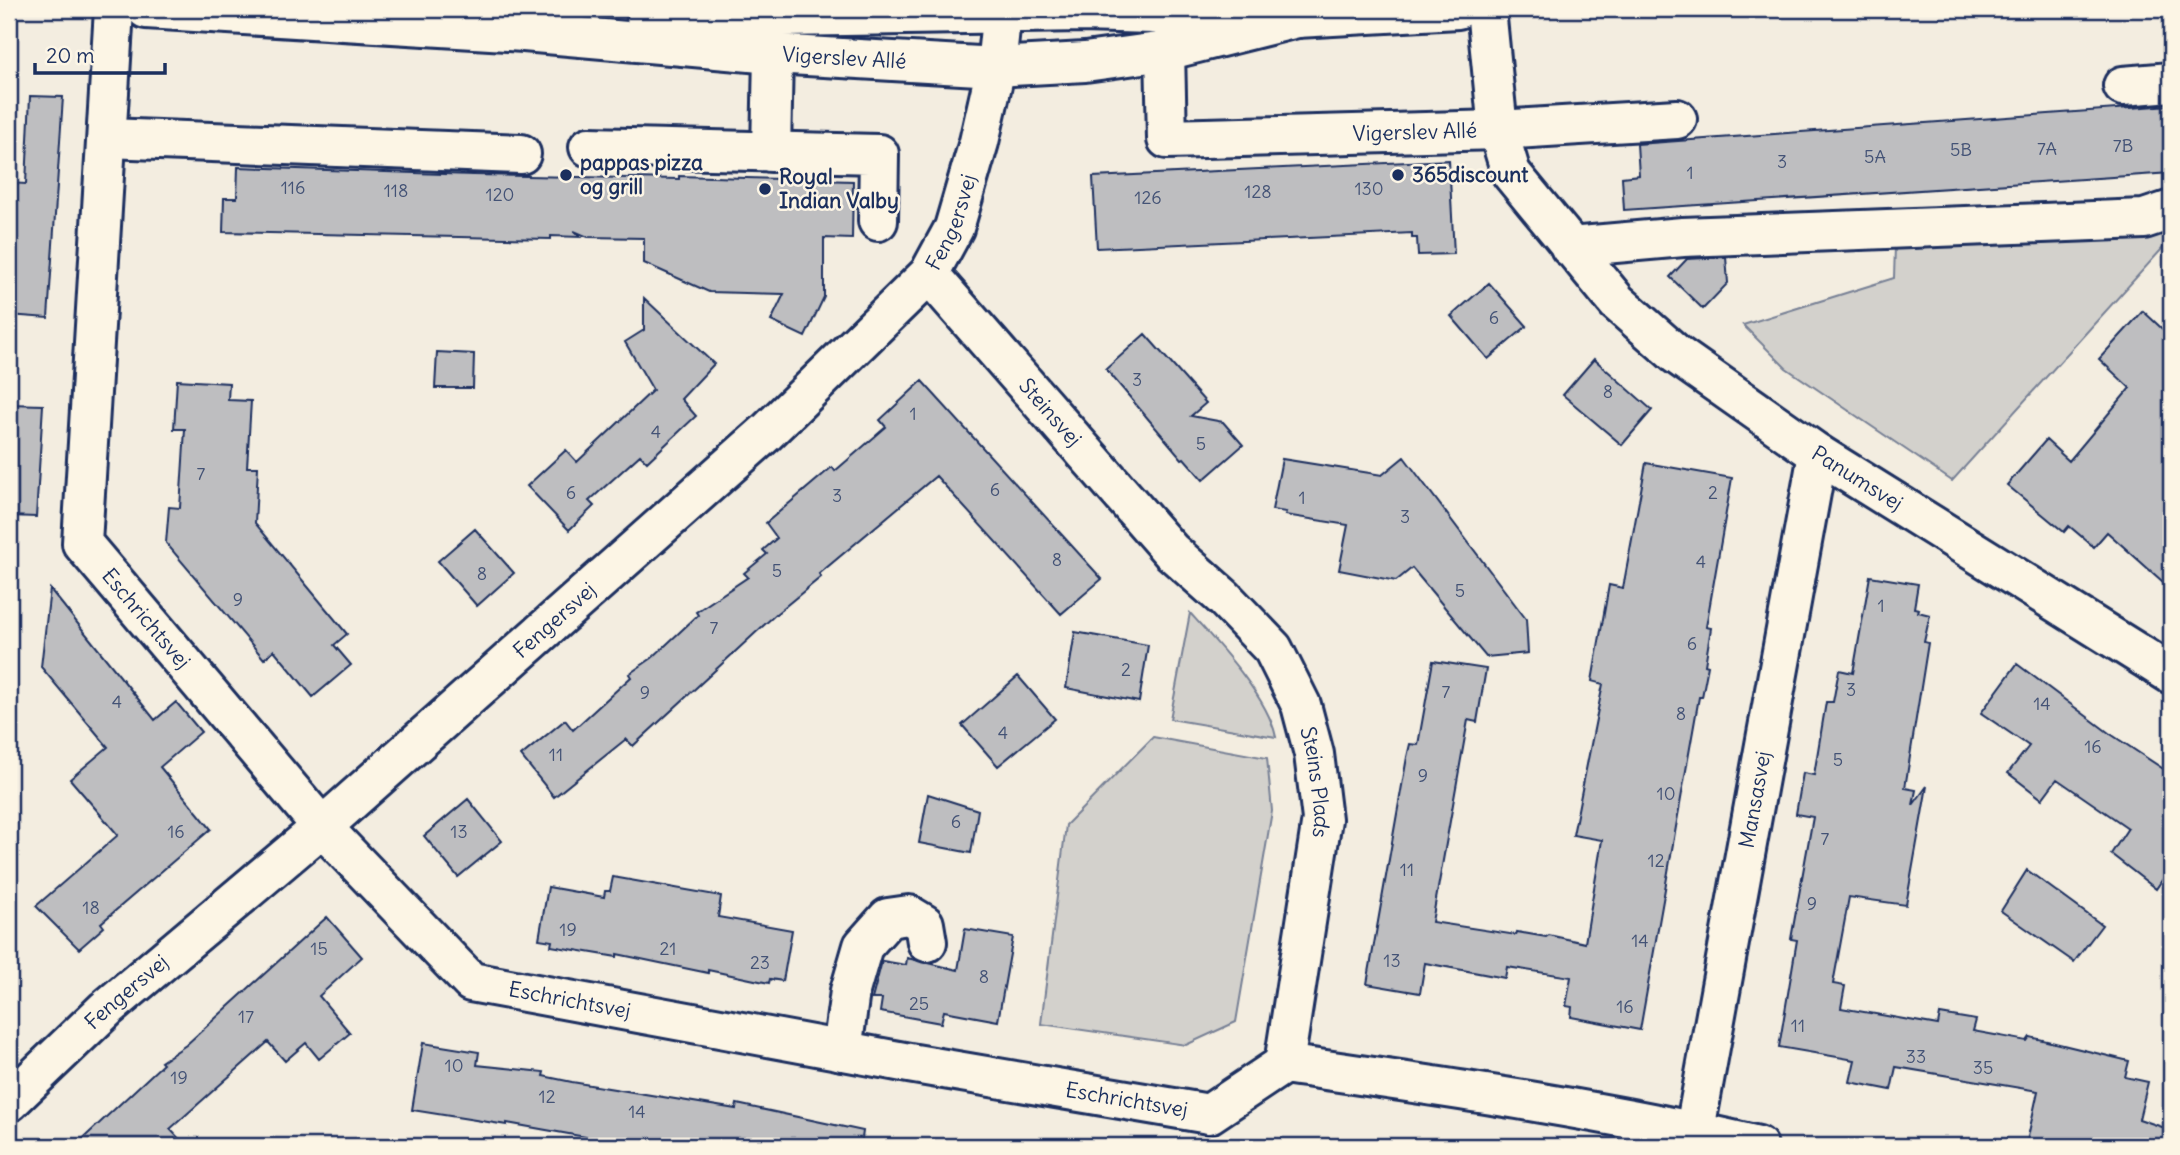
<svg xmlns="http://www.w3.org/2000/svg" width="2180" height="1155" font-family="Delius,sans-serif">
  <rect width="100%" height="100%" fill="#f3ede0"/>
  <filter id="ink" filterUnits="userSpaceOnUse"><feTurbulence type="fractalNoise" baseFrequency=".0143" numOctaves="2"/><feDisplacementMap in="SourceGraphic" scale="14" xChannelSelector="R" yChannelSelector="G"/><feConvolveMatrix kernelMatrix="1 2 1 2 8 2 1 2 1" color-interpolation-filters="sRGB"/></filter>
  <g filter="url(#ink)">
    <path fill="#d3d1cc" stroke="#778095" stroke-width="2" d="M2171 231V239L1952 481 1786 368 1743 325 1894 278 1895 246Z
      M1190 613C1218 644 1268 697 1276 737L1170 719Z
      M1153 737 1267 758 1272 811 1236 1022 1186 1045 1041 1024 1066 825Z"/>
    <path fill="#bebec0" stroke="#1b2f5e" stroke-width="2" d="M30 96 63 97 48 318 9 315V183L26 184Z
      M2171 105V173L1624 210 1622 177 1639 175 1637 144Z
      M1449 160 1454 254 1418 255 1417 238H1412V233L1097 248 1093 177Z
      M238 167 473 175 679 179V176L853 181 852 239 824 238V297L805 337 771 321 784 294 709 292 644 263V238L588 237 574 231 580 237 551 236V239L223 232 224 198H237Z
      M1726 257 1728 283 1703 309 1670 277 1687 259Z
      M1489 283 1527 326 1488 359 1451 316Z
      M644 298 714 364 681 399 696 416 647 462 640 455 589 501 594 506 569 530 527 486 566 450 577 462 653 390 625 342 644 330Z
      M2143 311 2171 337V589L2107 532 2094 547 2069 526 2064 532 2007 485 2046 440 2069 461 2130 388 2099 359Z
      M1145 334 1206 403 1191 416 1223 422 1243 445 1203 480 1184 458 1182 459 1106 369Z
      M437 352 474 354 473 388H435Z
      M1594 359 1652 410 1622 445 1563 395Z
      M177 380 229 383 228 400 251 401 247 467H258L255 523 347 634 334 645 351 665 313 697 274 650 264 659 166 543 169 507 180 508 185 429H174Z
      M922 381 1102 579 1061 614 936 476 819 574 821 577 776 614 633 746 626 739 554 797 521 756 565 720 573 730 631 677 629 674 652 658 698 615 696 612 748 577 744 573 767 554 763 550 777 538 766 523 832 467 835 471 886 427 880 420Z
      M9 404 43 405 36 517 9 516Z
      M1404 457 1526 619 1528 653 1486 657 1412 568 1396 581 1339 570 1348 525 1285 515 1286 512 1272 510 1282 459 1382 475Z
      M1646 463 1732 478 1706 627 1711 628 1705 665 1708 666 1702 697H1699L1640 1030 1571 1017 1572 1007 1566 1006 1571 977 1507 967 1505 978 1425 963 1420 993 1367 984 1407 757 1410 744 1418 745 1433 661 1486 669 1477 722 1468 720 1432 922 1516 935 1517 932 1546 937 1549 935 1585 943 1602 840 1573 835 1603 684 1592 681 1609 585 1623 588Z
      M475 529 514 573 477 606 438 561Z
      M1870 576 1918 584 1914 608 1919 609 1918 612 1930 615 1924 642 1928 643 1905 788 1916 790 1913 805 1927 786 1906 905 1849 897 1833 984 1845 986 1841 1008 1938 1025 1940 1014 1976 1020 1973 1031 2027 1041 2030 1037 2129 1061 2125 1077 2148 1082 2139 1119 2171 1130V1146H2026L2038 1091 1896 1067 1891 1090 1850 1082 1855 1060 1779 1047 1797 940 1791 939 1813 817 1796 814 1803 773 1814 775 1826 702H1833L1839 670 1853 673Z
      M50 589 155 720 176 702 201 732 160 767 211 829 101 923 104 927 79 949 36 906 118 835 70 779 108 747 41 667Z
      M1075 632 1148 645 1139 702 1066 688Z
      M2017 664 2109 733 2171 774V867L2156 889 2111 854 2128 828 2057 779 2042 799 2008 773 2029 746 1981 713Z
      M1018 676 1055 719 998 766 962 725Z
      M928 794 978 810 971 853 919 843Z
      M468 799 502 841 458 877 424 836Z
      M2027 870 2102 925 2074 962 2001 911Z
      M613 877 721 896 718 917 792 930 783 981 770 979 769 983 708 970V973L617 954V957L551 946 552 941 539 939 548 887 604 897 605 891H610Z
      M327 917 362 957 319 996 350 1033 319 1059 306 1043 285 1061 268 1042 170 1129 186 1146H75L163 1064 161 1062 186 1045Z
      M965 929 1013 937 998 1021 944 1011 941 1023 880 1012 882 999H872L882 961 906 965 907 958 958 970Z
      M423 1043 479 1052 477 1065 544 1072 543 1076 572 1082 736 1109 737 1104 863 1131 861 1146H636L507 1123V1125L412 1110Z"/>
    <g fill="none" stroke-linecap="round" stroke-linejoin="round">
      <defs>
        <g id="minor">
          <path id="s1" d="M114 9 82 543 322 827 471 982 909 1063 1209 1114 1284 1064C1442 1087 1602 1109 1758 1146"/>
          <path id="s2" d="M146 9 524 32 773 54 996 67 1085 62 1165 51 1297 18"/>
          <path id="s3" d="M1486 9 1498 130 1511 173 1617 302 1677 355 1818 454 2171 674"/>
          <path d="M646 24 729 18 1081 12 1297 18 1458 9"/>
          <path id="s4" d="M1165 51 1167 139 1498 130 1677 119"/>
          <path d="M2123 86 2171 82"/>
          <path d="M107 138 521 154"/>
          <path d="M589 147 879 154 878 221"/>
          <path d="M771 152 773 54"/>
          <path d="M1570 247 1683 237 2144 219 2171 210"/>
          <path id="s5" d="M929 274 1171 551 1224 598 1273 649 1301 705 1314 754 1322 819 1284 1064"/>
          <path d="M842 1051 850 991 863 946 888 918 909 915 924 924 927 942"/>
          <path id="s6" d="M9 1102 106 1009 322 827 767 432 929 274 954 228 979 142 996 67 1002 9"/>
          <path id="s7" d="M1692 1146 1818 454"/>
        </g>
      </defs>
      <use href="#minor" stroke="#1b2f5e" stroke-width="44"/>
      <use href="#minor" stroke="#fcf5e5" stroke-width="38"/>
    </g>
  </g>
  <g fill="#1b2f5e" stroke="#fcf5e5" stroke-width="2.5">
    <circle cx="566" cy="175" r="7"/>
    <circle cx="1398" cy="175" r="7"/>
    <circle cx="765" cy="189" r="7"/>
  </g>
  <g text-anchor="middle" stroke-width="5" stroke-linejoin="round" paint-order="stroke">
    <g font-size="18" fill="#445376">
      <text x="2123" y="152">7B</text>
      <text x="2047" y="155">7A</text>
      <text x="1961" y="156">5B</text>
      <text x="1875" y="163">5A</text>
      <text x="1782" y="168">3</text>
      <text x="1690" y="179">1</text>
      <text x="293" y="194">116</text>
      <text x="1369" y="195">130</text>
      <text x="396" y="197">118</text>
      <text x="1258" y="198">128</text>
      <text x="500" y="201">120</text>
      <text x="1148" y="204">126</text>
      <text x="1494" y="324">6</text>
      <text x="1137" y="386">3</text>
      <text x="1608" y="398">8</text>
      <text x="913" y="420">1</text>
      <text x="656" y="438">4</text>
      <text x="1201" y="450">5</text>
      <text x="201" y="480">7</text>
      <text x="995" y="496">6</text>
      <text x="571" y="499">6</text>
      <text x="1713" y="499">2</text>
      <text x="837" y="502">3</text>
      <text x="1302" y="504">1</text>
      <text x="1405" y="523">3</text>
      <text x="1057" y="566">8</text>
      <text x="1701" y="568">4</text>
      <text x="777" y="577">5</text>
      <text x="482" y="580">8</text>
      <text x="1460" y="597">5</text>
      <text x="238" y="606">9</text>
      <text x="1881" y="612">1</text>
      <text x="714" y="634">7</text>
      <text x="1692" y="650">6</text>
      <text x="1126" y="676">2</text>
      <text x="1851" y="696">3</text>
      <text x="1446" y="698">7</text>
      <text x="645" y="699">9</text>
      <text x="117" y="708">4</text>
      <text x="2042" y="710">14</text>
      <text x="1681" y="720">8</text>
      <text x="1003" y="739">4</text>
      <text x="2093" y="753">16</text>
      <text x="556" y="761">11</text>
      <text x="1838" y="766">5</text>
      <text x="1423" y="782">9</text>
      <text x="1666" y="800">10</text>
      <text x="956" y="828">6</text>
      <text x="176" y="838">16</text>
      <text x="459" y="838">13</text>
      <text x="1825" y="845">7</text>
      <text x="1656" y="867">12</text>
      <text x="1407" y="876">11</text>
      <text x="1812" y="910">9</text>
      <text x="91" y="914">18</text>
      <text x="568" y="936">19</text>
      <text x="1640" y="947">14</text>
      <text x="319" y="955">15</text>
      <text x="668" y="955">21</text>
      <text x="1392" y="967">13</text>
      <text x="760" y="969">23</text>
      <text x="984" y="983">8</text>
      <text x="919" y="1010">25</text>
      <text x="1625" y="1013">16</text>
      <text x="246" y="1023">17</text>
      <text x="1798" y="1032">11</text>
      <text x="1916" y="1063">33</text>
      <text x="454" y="1072">10</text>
      <text x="1983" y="1074">35</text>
      <text x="179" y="1084">19</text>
      <text x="547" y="1103">12</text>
      <text x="637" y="1118">14</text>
    </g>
    <g font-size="21" fill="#1b2f5e" stroke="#fcf5e5">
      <text dy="7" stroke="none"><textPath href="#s2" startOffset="700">Vigerslev Allé</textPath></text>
      <text dy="7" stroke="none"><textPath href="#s4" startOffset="336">Vigerslev Allé</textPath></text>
      <text dy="7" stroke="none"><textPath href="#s6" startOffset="1295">Fengersvej</textPath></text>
      <text dy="7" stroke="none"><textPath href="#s5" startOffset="184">Steinsvej</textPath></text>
      <text dy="7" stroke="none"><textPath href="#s3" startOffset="632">Panumsvej</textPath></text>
      <text dy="7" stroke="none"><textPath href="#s1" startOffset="634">Eschrichtsvej</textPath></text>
      <text dy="7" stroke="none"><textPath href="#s6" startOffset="728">Fengersvej</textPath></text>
      <text dy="7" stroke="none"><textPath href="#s5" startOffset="651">Steins Plads</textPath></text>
      <text dy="7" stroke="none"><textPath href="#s7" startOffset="352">Mansasvej</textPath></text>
      <text dy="7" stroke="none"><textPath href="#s6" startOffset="161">Fengersvej</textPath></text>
      <text dy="7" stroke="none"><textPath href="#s1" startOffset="1222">Eschrichtsvej</textPath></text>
      <text dy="7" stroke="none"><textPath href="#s1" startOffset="1788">Eschrichtsvej</textPath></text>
    </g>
    <g font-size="21" font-weight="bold" fill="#1b2f5e" stroke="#fcf5e5" text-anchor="start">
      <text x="580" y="170">pappas pizza<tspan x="580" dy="24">og grill</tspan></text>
      <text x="1412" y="182">365discount</text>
      <text x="779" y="184">Royal<tspan x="779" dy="24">Indian Valby</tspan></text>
    </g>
  </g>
  <rect width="2180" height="1155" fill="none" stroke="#fcf5e5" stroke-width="35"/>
  <rect x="18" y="18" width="2145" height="1120" fill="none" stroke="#1b2f5e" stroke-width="2.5" filter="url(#ink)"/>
  <path d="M35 63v10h130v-10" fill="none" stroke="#1b2f5e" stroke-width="3.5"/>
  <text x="46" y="63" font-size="21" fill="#1b2f5e" stroke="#fcf5e5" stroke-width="5" paint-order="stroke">20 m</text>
</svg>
